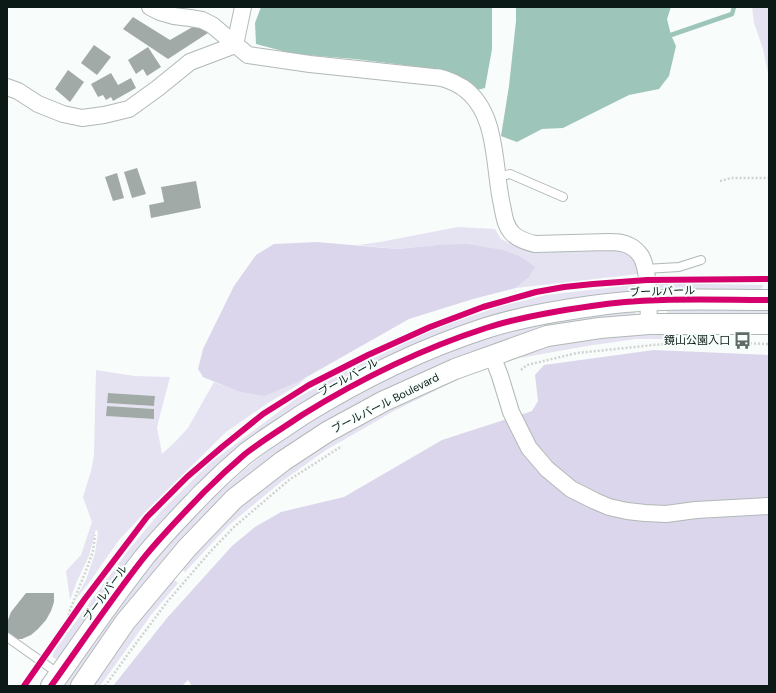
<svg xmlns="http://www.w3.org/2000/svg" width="776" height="693" font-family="'DM Sans','Noto Sans JP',sans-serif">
  <rect width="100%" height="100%" fill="#f8fcfa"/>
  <path fill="#e5e2f2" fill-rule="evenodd" d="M752 7H769V78L763 49 754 23Z
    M458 227 495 229 501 239 517 247 543 250 617 248 626 253 635 260 638 274 516 288 528 278 437 245 397 249 358 245 380 242Z
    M656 283 763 285 762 288 758 290H663L659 287Z
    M641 284 639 289 635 293 608 294 546 303 500 316 257 435 223 460 189 492 141 545 112 582 77 636 60 657 56 659 52 657 55 650 127 552 161 511 210 463 297 398 339 375 431 330 498 307 546 295Z
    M769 308V317L668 314 667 312 668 309Z
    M634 310 636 314 634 317 522 336 454 358 371 396 323 424 263 464 218 504 162 561 69 686H58L155 557 189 520 243 471 287 435 357 393 410 369 482 338 533 323Z
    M648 332 678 333 704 339H636L587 346 520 358 530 352 547 345Z
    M96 370 134 376 170 377 157 427 162 454 174 443 188 428 214 382 237 391 298 382 306 378 298 385 268 403 226 432 150 507 119 540 89 583 74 601 86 580 95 553 98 533 96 529 89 556 77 581 70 600 66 571 81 555 92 522 83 497 91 471 94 456ZM108 393 155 396 154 406 107 403ZM107 406 154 409V419L107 416Z
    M469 374 394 411 326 450 281 482 229 525 185 572 181 569 235 511 273 478 337 435 439 382Z
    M172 578 178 583 151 615 100 686H92L147 611Z"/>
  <path fill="#dcd6ed" d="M317 242 397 249 437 245 467 244 503 250 521 257 535 267 528 278 516 288 473 299 409 319 298 382 264 396 237 391 203 377 198 369 203 349 234 286 256 255 274 244Z
    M654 350 769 355V686H192L188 680 182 686H113L167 618 232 546 255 527 281 512 344 497 442 440 532 411 538 401 535 375 544 365Z"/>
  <path fill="#9ec5ba" d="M261 7H492V49L485 88 477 90 461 78 443 70 355 59 294 54 256 44 255 23Z
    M516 7H671L667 19 671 35 676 46 669 76 659 89 629 95 563 128 542 129 517 142 501 136 509 86 516 21Z"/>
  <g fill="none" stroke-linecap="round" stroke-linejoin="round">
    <path stroke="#9ec5ba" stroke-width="4.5" d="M671 35 732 14 734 7"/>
  </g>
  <path fill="#a2aaa8" d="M133 17 170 40 196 25 208 33 168 59 123 29Z
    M94 45 111 57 97 75 81 63Z
    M148 47 161 67 147 76 143 69 136 74 128 60Z
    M68 70 84 82 70 102 55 89Z
    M111 73 118 85 131 78 136 88 113 101 111 97 106 100 103 95 98 97 91 84Z
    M137 168 146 194 132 198 124 172Z
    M117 173 124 198 113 201 105 177Z
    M196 181 201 208 151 218 149 205 164 202 161 187Z
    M108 393 155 396 154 406 107 403Z
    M107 406 154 409V419L106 416Z
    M26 593H54V602L51 611 46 620 38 629 31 635 22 639H17L13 637 8 633 7 627 8 620 11 612Z"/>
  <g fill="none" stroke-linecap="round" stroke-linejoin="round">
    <defs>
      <path id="service" d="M498 177 510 174 563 197
        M645 269 679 267 701 260
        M7 637 59 674"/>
      <path id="minor" d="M150 7 160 12 174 16 190 18 202 20 212 25 248 55 310 64 433 77C437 77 442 78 445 79 451 81 457 84 462 87 499 112 493 167 502 205 504 215 505 226 513 234 518 239 527 242 535 244L608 242C616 242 623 242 630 246 634 248 638 252 641 256 650 272 648 306 649 324
        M7 87 18 91 38 104 63 114 82 118 104 115 129 109 158 88 190 62 235 45 243 7
        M492 355 500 376 511 412 529 448 547 469 571 489 595 501 609 507 627 511 645 513 666 514 696 510 769 506"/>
      <path id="tertiary" d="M51 686C81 644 110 601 142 560 161 536 183 514 204 492 216 480 231 466 245 454 263 440 283 428 302 415 360 379 421 349 486 328 520 317 556 311 592 306 650 297 710 300 769 300
        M81 686 125 622 187 548 234 499 283 461 327 432 384 401 455 369 547 336 600 328 649 324H769"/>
    </defs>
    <use href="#service" stroke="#b0b9b6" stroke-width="10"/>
    <use href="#minor" stroke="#b0b9b6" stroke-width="18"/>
    <use href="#tertiary" stroke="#b0b9b6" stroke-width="22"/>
    <path stroke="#d1d3d2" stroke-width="2.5" stroke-dasharray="2 2" stroke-linecap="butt" d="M720 181 731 178H769
      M742 343 769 344
      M521 370 527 365 577 353 673 343H713
      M66 627 70 610 87 568 93 551 95 535
      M105 686 131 650 167 602 210 552 234 527 289 480 342 446"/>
    <use href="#service" stroke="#fefffe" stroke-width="8"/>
    <use href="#minor" stroke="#fefffe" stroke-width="16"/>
    <use href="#tertiary" stroke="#fefffe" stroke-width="20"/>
    <defs>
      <path id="cycleway" d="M24 686 84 600 147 517 187 477 222 447 263 414 309 385 368 355 430 327 483 307 536 292 564 287 593 284 647 280 769 279
        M51 686C81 644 110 601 142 560 161 536 183 514 204 492 216 480 231 466 245 454 263 440 283 428 302 415 360 379 421 349 486 328 520 317 556 311 592 306 650 297 710 300 769 300"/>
    </defs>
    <use href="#cycleway" stroke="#f6fefb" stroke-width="8"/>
    <use href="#cycleway" stroke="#d6006c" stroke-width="6"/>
  </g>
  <defs>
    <symbol id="bus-bare" viewBox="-9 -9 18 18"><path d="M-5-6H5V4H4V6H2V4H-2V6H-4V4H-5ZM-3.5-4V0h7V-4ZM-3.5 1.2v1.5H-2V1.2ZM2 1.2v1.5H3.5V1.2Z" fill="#5f6966" stroke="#f6fefb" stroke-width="2.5" paint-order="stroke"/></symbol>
  </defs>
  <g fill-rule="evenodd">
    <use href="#bus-bare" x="730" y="328" width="25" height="25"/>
  </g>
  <g text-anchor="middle" stroke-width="4" stroke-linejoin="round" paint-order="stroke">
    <g font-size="11" fill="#0c1a17" stroke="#f6fefb">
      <text transform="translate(662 291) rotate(-2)" y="4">ブールバール</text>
      <text transform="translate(348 377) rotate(-29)" y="4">ブールバール</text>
      <text transform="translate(385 403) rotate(-27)" y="4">ブールバール Boulevard</text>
      <text transform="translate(105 593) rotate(-54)" y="4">ブールバール</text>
    </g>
    <g font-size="11" fill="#0c1a17" stroke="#f6fefb" text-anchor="end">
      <text x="730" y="344">鏡山公園入口</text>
    </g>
  </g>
  <rect width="776" height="693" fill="none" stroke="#0c1a17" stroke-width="16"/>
</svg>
